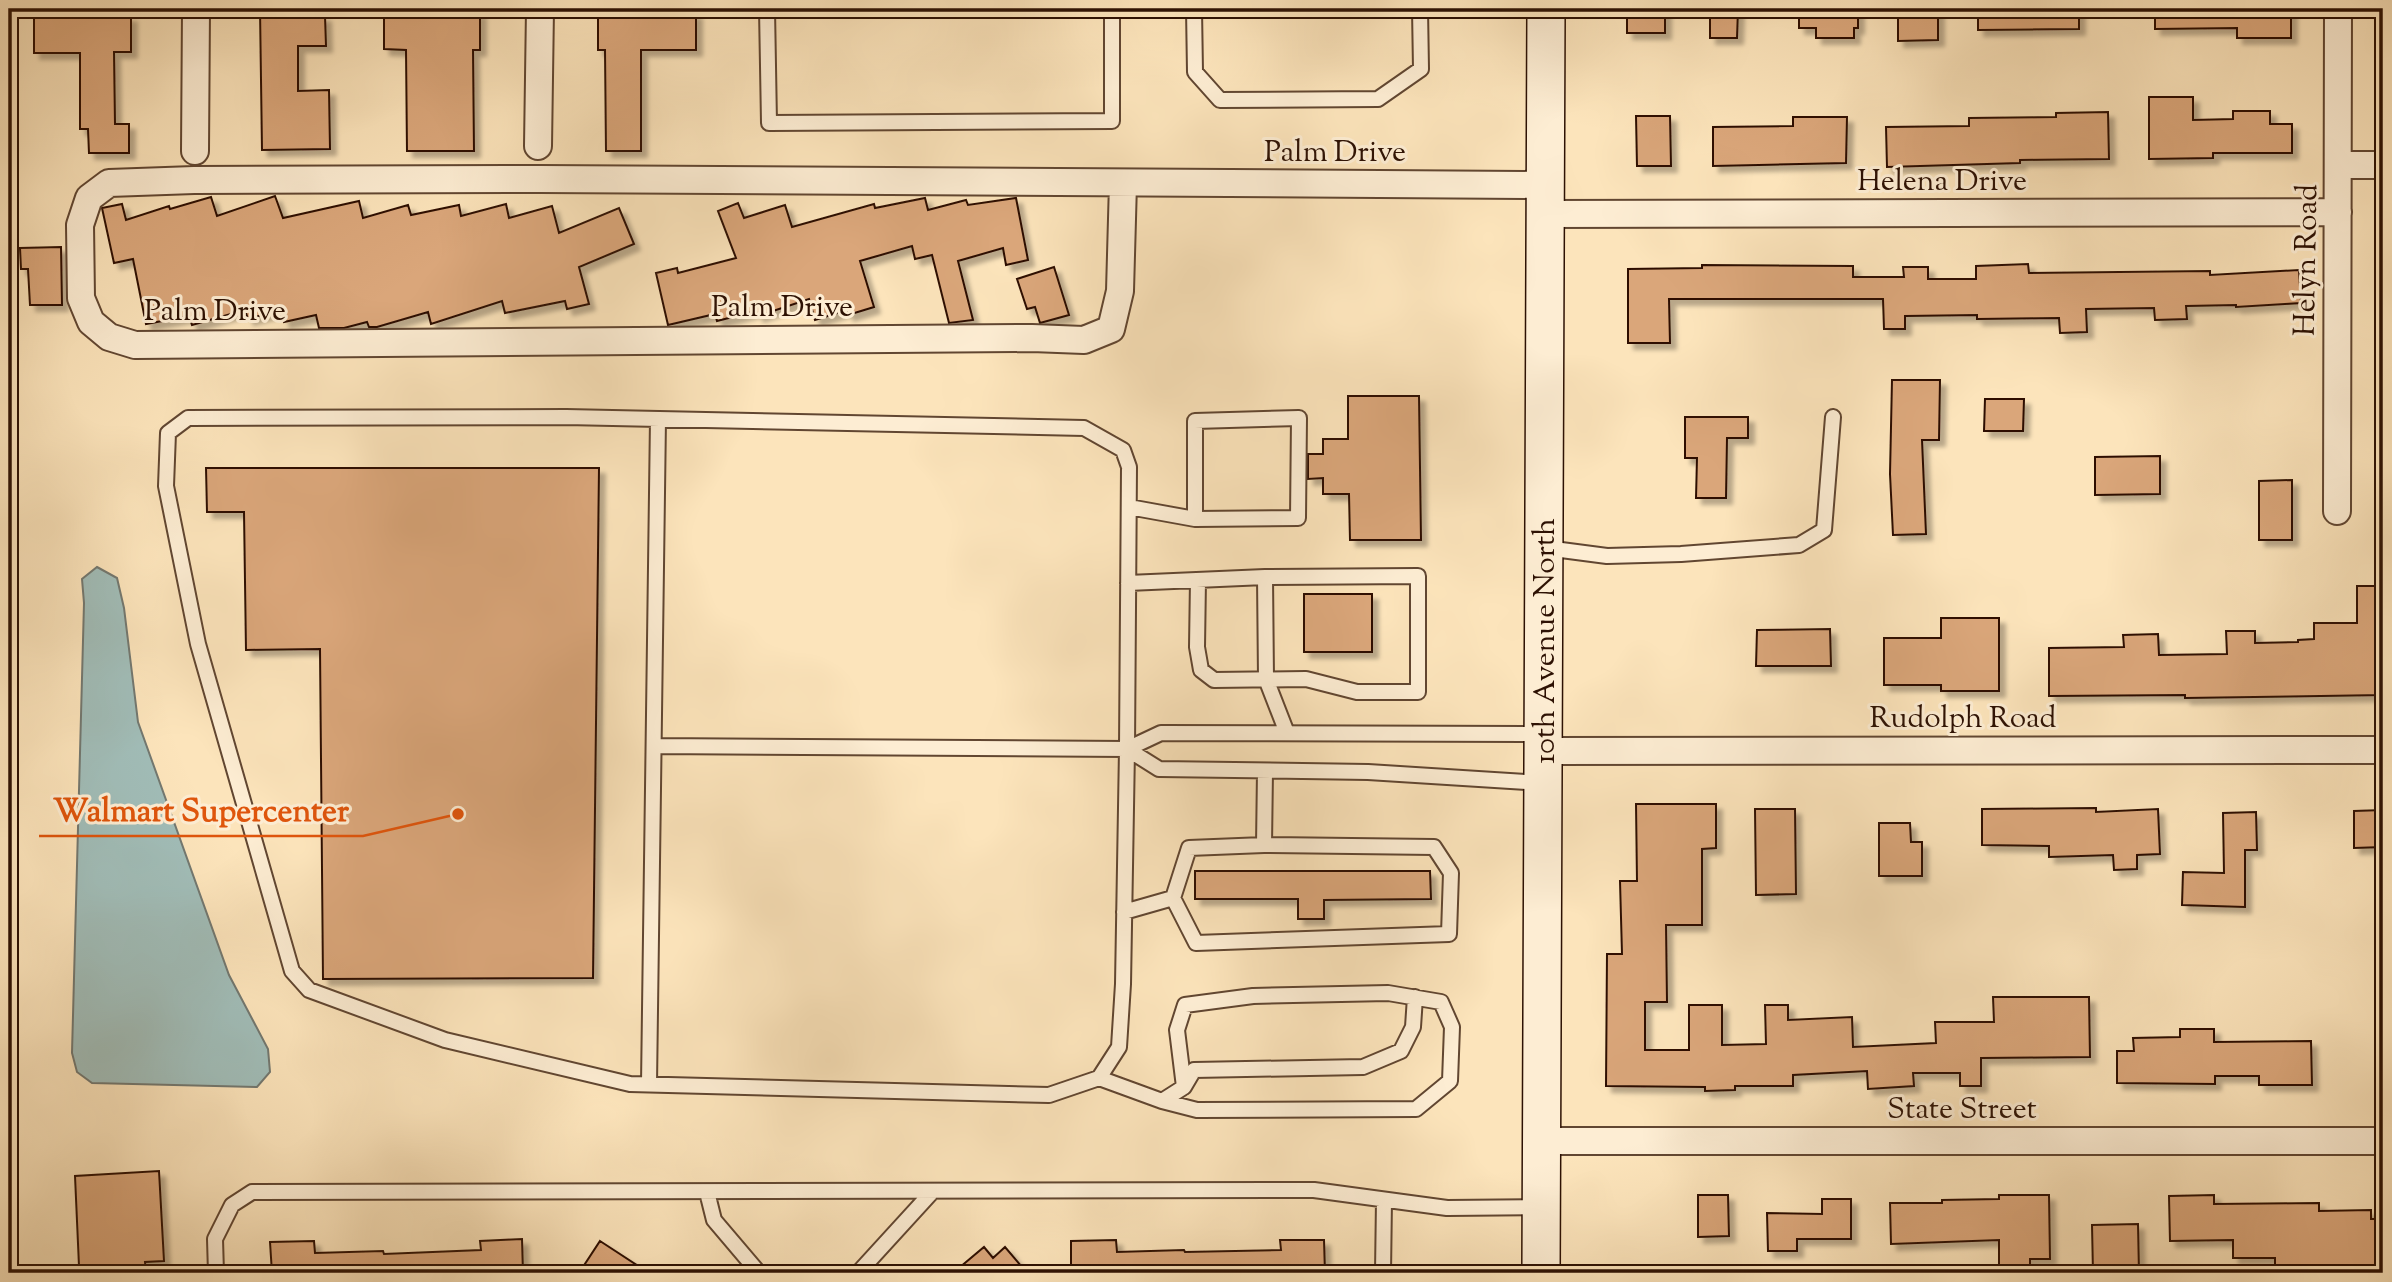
<svg xmlns="http://www.w3.org/2000/svg" width="2392" height="1282" font-family="'Sorts Mill Goudy',serif">
  <defs>
    <filter id="shadow"><feDropShadow dx="6" dy="6" stdDeviation="2" flood-color="#0004"/></filter>
  </defs>
  <rect width="100%" height="100%" fill="#fce4bb"/>
  <filter id="stains"><feTurbulence type="fractalNoise" baseFrequency=".00286" numOctaves="4"/><feColorMatrix values="0 0 0 0 .2 0 0 0 0 .09 0 0 0 0 .02 0 0 0 .5 -.17"/></filter>
  <radialGradient id="worn" r=".72"><stop offset=".6" stop-color="#630" stop-opacity="0"/><stop offset="1" stop-color="#630" stop-opacity=".3"/></radialGradient>
  <path fill="#a1bdb8" stroke="#737870" stroke-width="2" d="M97 567 117 578 124 608 138 722 229 975 268 1049 270 1072 257 1087 92 1083 77 1072 72 1053 84 603 82 579Z"/>
  <path fill="#daa67a" stroke="#2d1103" stroke-width="2" filter="url(#shadow)" d="M34 9H70V17L131 16V52H114L115 124H129V153H89L88 129H80V53H34Z
    M260 9H298L299 17 325 16 326 46H298V91L329 90 330 149 262 150Z
    M1627 9H1665V33H1627Z
    M1710 9H1738L1737 38H1710Z
    M1799 9H1858V28H1854V38H1816V28H1799Z
    M1898 9H1938V40L1898 41Z
    M1978 9H2079V29L1978 30Z
    M2155 9H2291V38H2237V28L2155 29Z
    M384 12H480V50H473L474 151H407L406 50 384 49Z
    M598 13H696V50H641V151H606L605 50H598Z
    M2149 97H2193V120L2233 119V111H2270V124H2292V153H2213V158L2149 159Z
    M2108 112 2109 159 2020 160V163L1887 167 1886 127 1969 126V118L2056 117V113Z
    M1636 116H1670L1671 166H1637Z
    M1793 117H1847L1846 163 1713 166V127L1793 126Z
    M275 196 283 218 359 201 363 218 408 205 411 215 459 205 461 216 506 204 509 218 552 206 559 233 619 208 634 244 579 267 589 304 567 309 565 301 505 313 502 301 431 324 428 312 377 327H369L367 322 344 328H319L316 315 284 322 281 310 248 319 245 310 192 325 189 316 146 324 133 259 114 263 102 208 122 204 126 220 169 206 170 209 211 197 217 216Z
    M925 198 928 210 966 200 968 205 1016 198 1028 260 1006 265 1003 248 958 261 973 320 949 323 932 255 915 259 912 246 860 261 874 307 848 315 847 310 815 320 809 299 758 316 756 311 717 321 715 314 668 325 656 273 677 268 678 273 736 258 718 211 738 203 744 218 785 205 792 227 874 204 875 208Z
    M61 247 62 305H30L28 269H21L20 248Z
    M2028 264 2029 273 2210 271V275L2299 270 2301 303 2236 307V305L2186 306 2187 319 2155 320 2154 308 2086 309 2087 332 2060 333 2059 318 1977 319V315L1905 316V329H1884L1883 299H1669L1670 343H1628V269L1702 268V265L1853 266V277H1904L1903 267H1928V279H1976V266Z
    M1054 267 1069 315 1040 323 1035 307 1027 309 1017 279Z
    M1892 380H1940L1939 440H1922L1926 534 1893 535 1890 474Z
    M1348 396H1419L1421 540H1350L1349 494H1323V478L1308 479V454H1323V439H1348Z
    M1985 399H2024L2023 431H1984Z
    M1685 417H1748V438H1727L1726 498H1696L1697 458H1685Z
    M2160 456V494L2095 495V457Z
    M206 468H599L593 978 323 979 320 649 246 650 244 512H207Z
    M2292 480V540H2259V481Z
    M2357 586H2383V695L2185 698V695L2049 696V648L2124 647 2123 635 2158 634 2159 655 2227 654 2226 631H2255V643L2298 642V640L2314 639V623H2357Z
    M1304 594H1372V652H1304Z
    M1941 618H1999V691H1941V685H1884V638H1941Z
    M1830 629 1831 666H1756L1757 630Z
    M1636 804H1716V848L1702 849V925H1666L1667 1002H1645V1050H1689V1005H1722V1045L1766 1044 1765 1005H1788V1020L1852 1017 1853 1047 1936 1043 1935 1022H1994L1993 997H2089L2090 1057 1981 1058V1086H1960V1073H1913L1914 1086 1868 1089 1867 1071 1793 1075V1086H1735V1090L1705 1091V1087L1606 1086 1607 954H1622L1620 881H1637Z
    M2096 808V812L2158 809 2160 854 2137 855V869L2114 870 2113 855 2049 857V846L1982 845V809Z
    M1755 809H1795L1796 894 1756 895Z
    M2383 810V847L2354 848V811Z
    M2256 812 2257 850H2245V907L2182 905 2183 872 2224 873 2223 813Z
    M1879 823H1910L1911 842H1922V876H1879Z
    M1195 871H1430L1431 899 1324 900V919H1298V899H1195Z
    M2180 1029H2214V1042L2311 1041 2312 1085H2259V1076H2215V1084L2117 1083V1051H2134L2133 1038 2180 1037Z
    M159 1171 164 1261 145 1262 146 1273H92V1265L79 1266 75 1176Z
    M1698 1195H1728L1729 1236 1698 1237Z
    M1999 1195H2049L2050 1259H2030V1268H1999V1240L1891 1244 1890 1203H1942V1200L1999 1199Z
    M2214 1195V1204L2319 1203V1211L2371 1210V1219H2383V1273H2347V1267H2275V1258H2233V1240L2170 1241 2169 1196Z
    M1822 1199H1851V1239H1797V1251H1768L1767 1213 1822 1214Z
    M2138 1224 2139 1273H2093L2092 1225Z
    M522 1239 523 1273H272L270 1242 314 1241 315 1253 383 1251 384 1254 481 1250 480 1241Z
    M1116 1240 1117 1252 1184 1250 1185 1252 1281 1250 1280 1240H1324L1325 1273H1071V1241Z
    M600 1241 649 1273H579Z
    M984 1247 993 1258 1005 1247 1027 1273H953Z"/>
  <g fill="none" stroke-linecap="round" stroke-linejoin="round">
    <defs>
      <path id="lane" d="M767 9 769 123 1112 121V9
        M1194 9 1195 72 1220 100 1378 99 1421 69 1420 9
        M566 417 1084 428 1123 450 1129 467 1127 749 1123 984 1119 1047 1099 1078 1049 1095 630 1084 445 1040 309 990 292 971 198 644 166 486 168 433 188 418Z
        M1129 507 1195 519 1298 518 1299 418 1195 421V519
        M1546 548 1607 556 1681 554 1799 545 1824 530 1833 417
        M1265 577 1266 679 1287 733
        M1128 583 1265 577 1418 576V692H1357L1306 679 1214 680 1201 670 1197 647 1198 580
        M654 746 1127 749 1161 733 1542 734
        M1127 749 1159 769 1368 772 1543 783
        M1264 845 1265 771
        M1124 912 1173 898 1189 848 1264 845 1434 847 1451 873 1449 934 1196 943 1173 898
        M1099 1078 1162 1101 1184 1087 1194 1070 1363 1067 1401 1051 1413 1027 1415 997
        M649 1084 658 419
        M1162 1101 1197 1110 1416 1109 1450 1081 1452 1027 1441 1002 1388 993 1253 996 1185 1005 1177 1030 1184 1087
        M707 1192 714 1220 759 1273
        M216 1273 215 1239 232 1205 252 1192 1314 1190 1447 1208 1540 1207
        M858 1273 932 1192
        M1383 1273 1384 1200"/>
      <path id="street" d="M538 146 540 9
        M195 151 196 9
        M2339 165H2383
        M1123 183 1120 291 1111 329 1084 340 1032 338 135 345 109 337 91 322 81 298 80 225 89 198 109 183 194 180 541 179 1546 185
        M1546 214 2338 212
        M2337 511 2338 9
        M1543 751 2383 750
        M1541 1141H2383"/>
      <path id="secondary" d="M1541 1273 1546 9"/>
    </defs>
    <use href="#lane" stroke="#614631" stroke-width="18"/>
    <use href="#street" stroke="#614631" stroke-width="30"/>
    <use href="#secondary" stroke="#2d1103" stroke-width="40"/>
    <use href="#lane" stroke="#fdedd3" stroke-width="14"/>
    <use href="#street" stroke="#fdedd3" stroke-width="26"/>
    <use href="#secondary" stroke="#fdedd3" stroke-width="37"/>
  </g>
  <g text-anchor="middle" stroke-width="6" stroke-linejoin="round" paint-order="stroke">
    <g font-size="30" fill="#2d1103" stroke="#fdedd3">
      <text x="1335" y="161">Palm Drive</text>
      <text x="1942" y="190">Helena Drive</text>
      <text transform="translate(2305 260) rotate(-89)" y="10">Helyn Road</text>
      <text x="782" y="316">Palm Drive</text>
      <text x="215" y="320">Palm Drive</text>
      <text transform="translate(1544 641) rotate(-90)" y="10">10th Avenue North</text>
      <text x="1963" y="727">Rudolph Road</text>
      <text x="1962" y="1118">State Street</text>
    </g>
  </g>
  <path fill="none" stroke="#df550c" stroke-width="2.5" d="M458 814L363 836H39"/>
  <circle fill="#df550c" stroke="#fdedd3" stroke-width="2.5" cx="458" cy="814" r="7"/>
  <g font-size="32" text-anchor="middle" font-weight="bold" fill="#df550c" stroke="#fdedd3" stroke-width="6" stroke-linejoin="round" paint-order="stroke">
    <text x="201" y="821">Walmart Supercenter</text>
  </g>
  <rect width="2392" height="1282" fill="none" stroke="#fce4bb" stroke-width="35"/>
  <rect x="10" y="10" width="2371" height="1261" fill="none" stroke="#2d1103" stroke-width="3.5"/>
  <rect x="18" y="18" width="2357" height="1247" fill="none" stroke="#2d1103" stroke-width="2"/>
  <rect width="100%" height="100%" filter="url(#stains)"/>
  <rect width="100%" height="100%" fill="url(#worn)"/>
</svg>
